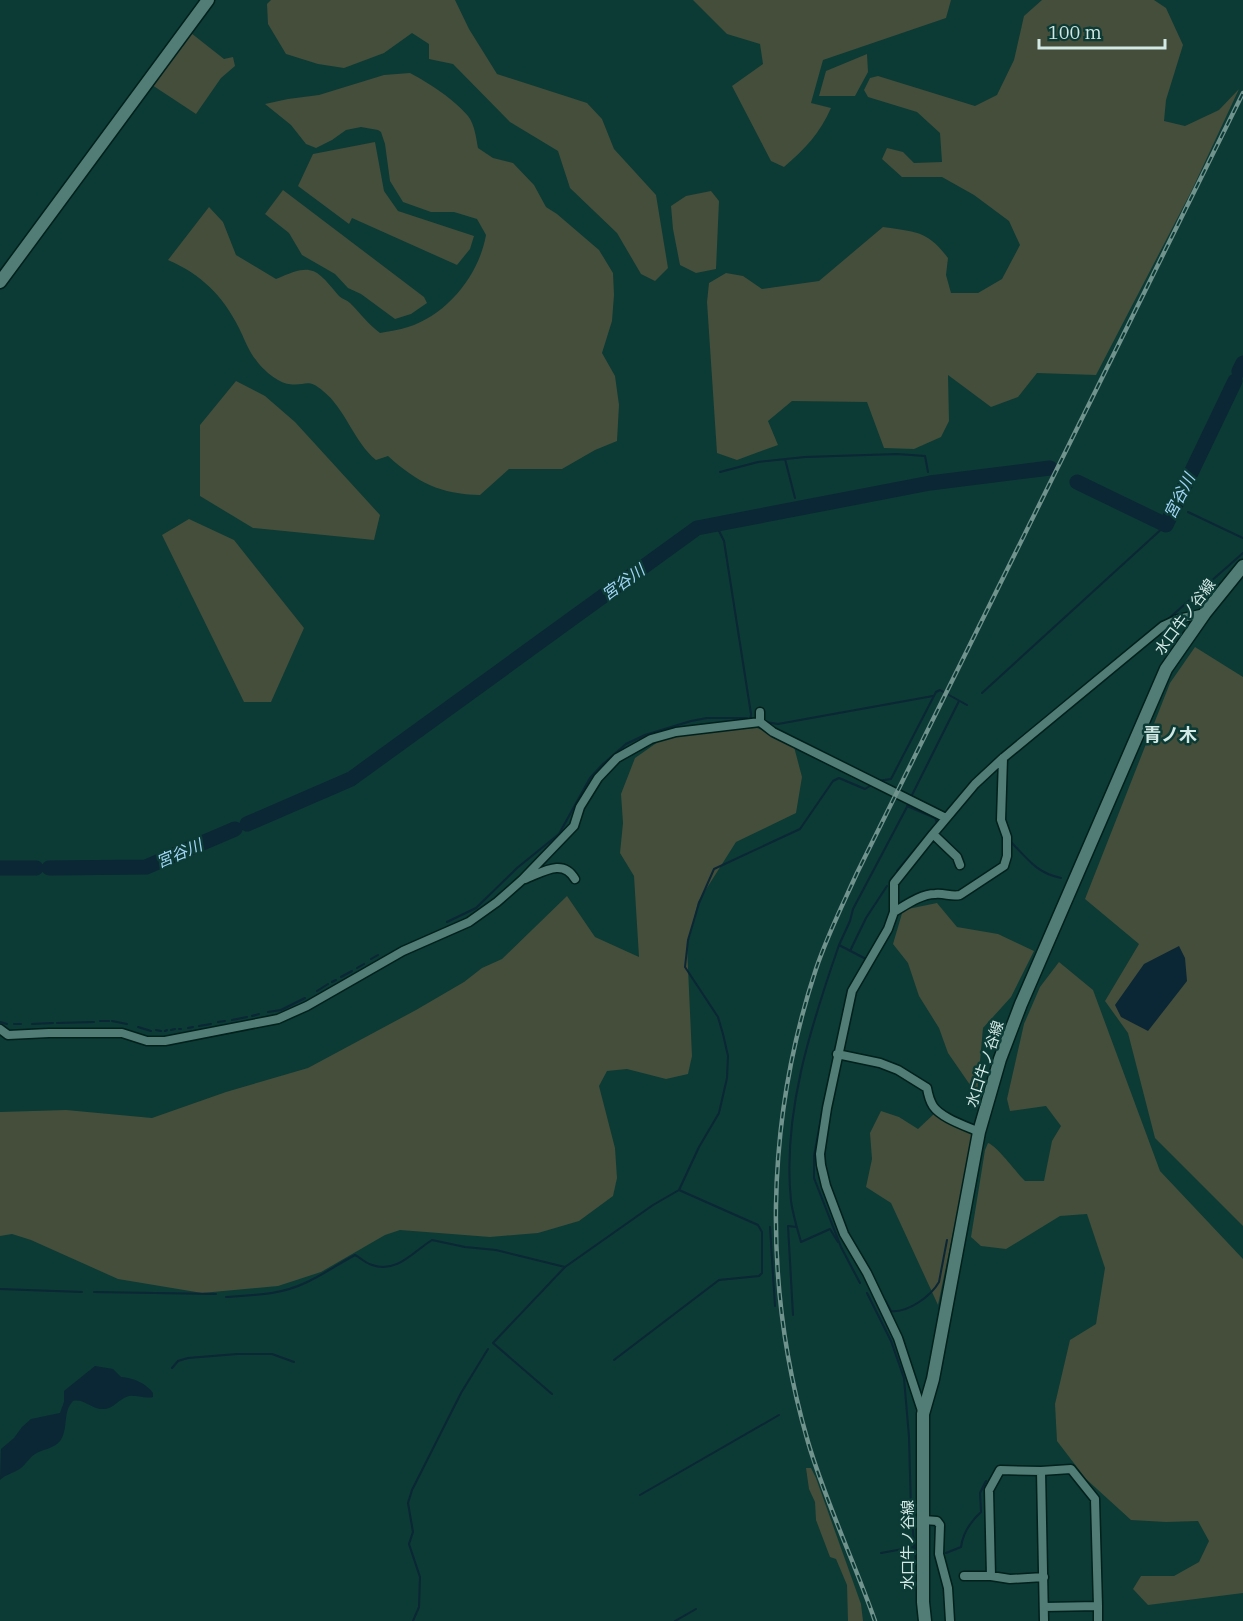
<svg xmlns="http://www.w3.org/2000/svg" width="1243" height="1621" font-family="'IBM Plex Serif','Noto Sans JP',serif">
  <rect width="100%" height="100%" fill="#0c3a35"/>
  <path fill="#444e3a" d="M271 0H455L469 29 497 74 587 103 602 119 614 149 656 195 668 268 655 281 641 274 617 233 570 188 558 151 510 122 453 64 429 59V44L412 33 384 53 344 68 318 64 286 54 268 24 267 4Z
    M693 0H951L946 18 823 60 811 103 831 108C820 133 805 149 784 167L771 161 732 86 763 64 760 44 727 34Z
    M1042 0H1154L1166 8 1183 45 1166 100 1164 121 1185 126 1219 110 1239 89 1191 192 1096 375 1037 373 1018 397 991 407 948 375 949 421 941 437 914 449 884 448 867 402 792 401 768 421 778 445 737 460 717 453 707 302 709 283 726 273 743 276 762 289 819 281 883 227C915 232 927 230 948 258L946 275 951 293H978L1002 279 1020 245 1009 221 974 195 942 177H902L882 159 887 148 903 152 914 163 942 162 940 133 917 112 868 97 864 90 870 78 878 76 975 106 997 95 1014 60 1024 16Z
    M191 33 224 59 233 57 235 66 221 78 196 114 152 85Z
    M867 54 868 72 855 96H819L826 71Z
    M410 73C429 83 455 100 468 116 475 125 476 138 478 148L493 158 513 163 534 185 546 207 557 214 599 250 613 273 614 295 612 321 602 353 615 376 619 405 617 441 595 450 562 469H509L480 495C440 494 418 483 388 456L376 460C354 442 345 408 323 391 307 377 305 387 289 384 278 383 262 369 256 360 249 352 244 338 239 328 223 296 201 274 168 260L209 207 223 222 236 255 276 279C312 263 315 267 339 296 342 299 347 300 350 303 361 314 368 324 380 333 389 331 399 330 408 327 447 315 479 275 486 235L477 219 454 212H431L403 202 390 181 385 144 381 132 378 130 361 127 346 130 332 140 316 148 306 144 291 125 265 104 288 99 319 95 384 75Z
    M375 142 384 191 398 211 474 236 470 249 457 265 352 218 349 224 298 186 313 154Z
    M283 190 424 297 427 303 411 314 395 319 361 294 348 288 335 274 302 255 289 233 265 214Z
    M711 191 719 201 716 269 696 273 680 265 673 229 671 206 686 196Z
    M236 381 265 396 295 422 380 515 374 540 253 528 200 496V425Z
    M189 519 234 540 304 628 271 702H244L162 535Z
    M1195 647 1243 677V1226L1155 1138 1128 1033 1105 1001 1139 944 1085 899 1170 683Z
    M757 728 793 743 802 777 796 813 736 842 698 902 687 946 692 1056 688 1074 666 1079 627 1069 607 1071 599 1086 615 1148 617 1178 613 1196 579 1221 538 1233 490 1237 400 1230 385 1235 321 1272 278 1286 202 1293 118 1279 31 1240 12 1234 0 1236V1112L66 1110 152 1118 226 1092 308 1068 416 1010 464 982 482 968 502 959 567 896 595 937 639 957 634 876 620 853 623 823 621 794 635 758 665 737 717 730Z
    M937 903 957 927 998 934 1034 951 1011 997 983 1028 977 1095 948 1053 939 1028 919 996 908 963 893 944 903 910Z
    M1059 962 1093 990 1160 1171 1243 1259V1593L1148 1605 1133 1589 1141 1576H1174L1199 1562 1209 1541 1198 1521 1166 1522 1131 1520 1086 1479 1057 1441 1055 1404 1070 1340 1096 1324 1105 1268 1087 1214 1060 1216 1006 1249 981 1246 971 1237 985 1150 988 1143C997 1146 1016 1172 1025 1181H1044L1052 1141 1061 1126 1046 1106 1010 1111 1007 1099 1024 1024 1040 987Z
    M881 1111 899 1117 918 1129 935 1113 974 1132 938 1305 891 1203 866 1187 872 1159 870 1133Z
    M806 1468H811L816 1478 861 1604 863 1621H848L847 1585 836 1559 830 1557 816 1520 815 1502 809 1489Z"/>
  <path fill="#0b2634" d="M1179 946 1185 958 1187 981 1148 1031 1121 1017 1115 1005 1144 964Z
    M95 1366 113 1369 121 1377C133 1378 146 1383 153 1393V1397C145 1399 137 1395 129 1396 119 1398 114 1409 104 1409 92 1410 84 1398 73 1401 62 1412 69 1429 60 1441 53 1449 43 1449 35 1454 29 1458 26 1464 21 1468 14 1473 6 1474 0 1480L1 1449 14 1438 22 1427 31 1419 60 1413 64 1402V1391Z"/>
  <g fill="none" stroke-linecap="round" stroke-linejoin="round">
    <path stroke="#0b2634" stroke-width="2" d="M785 459 795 498
      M720 472 758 462 805 457 897 454 925 456 928 472
      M1188 512 1243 538
      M1167 620 1243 553
      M982 693 1166 525
      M766 722 778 724 933 696
      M878 781 891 779 936 692 940 690 967 705
      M912 795 959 701
      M1010 841C1027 858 1036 873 1061 878
      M897 871 937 823 935 818 907 806
      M447 922 476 908 517 868 559 834 590 778 602 765 626 744 645 735 691 721 707 718H747L750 722 751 714 724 541 716 525
      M850 951 866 918 887 886
      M371 959 378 955
      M865 961 866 959 839 945 850 921 853 909 908 805
      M357 968 364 964
      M341 977 352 971
      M332 982 336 980
      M317 991 328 984
      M268 1012 281 1010 305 998
      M252 1016 259 1014
      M232 1020 247 1017
      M100 1021H109
      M112 1021 127 1024
      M0 1022 7 1024
      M218 1022 225 1021
      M57 1023 94 1022
      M14 1024H21
      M32 1024 53 1023
      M199 1026 211 1024
      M138 1027 151 1031
      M188 1028 193 1027
      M179 1029H181
      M156 1030 161 1031
      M171 1030 175 1029
      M165 1031 167 1030
      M822 1113 814 1156V1178L841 1247 860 1283
      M770 1227 775 1306
      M838 1242 830 1229 801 1242C797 1228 793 1215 791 1201 782 1114 811 1026 839 945
      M0 1289 82 1292
      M94 1292 216 1294
      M867 1293 891 1341 904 1378 909 1437 911 1511 917 1573
      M226 1297C253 1295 280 1295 305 1283 323 1275 338 1264 355 1255 361 1258 365 1263 372 1265 397 1274 414 1251 432 1240L465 1247 496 1250 565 1267
      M885 1300 891 1311C908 1313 931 1296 939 1282L947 1240
      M793 1315 788 1226 797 1227
      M614 1360 719 1280 759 1276 762 1273V1232L758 1225 679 1190
      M172 1368 178 1361 188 1358 237 1354H272L294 1362
      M552 1394 493 1343 565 1267 653 1205 679 1190 699 1147 719 1113 727 1078 728 1056 723 1034 718 1017 685 967 688 940 699 903 714 869 800 829 833 781 839 778 865 789 873 784
      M640 1495 779 1415
      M881 1553 914 1547
      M946 1553 961 1547C963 1532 970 1522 981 1512L980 1493 986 1481
      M413 1621 419 1607 420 1577 409 1544 413 1532 408 1503 412 1490 461 1393 488 1349
      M675 1621 696 1609"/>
    <path stroke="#0b2634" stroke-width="15" d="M1239 371 1243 363
      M1077 482 1166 525 1235 381
      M247 824 351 779 697 528 930 483 1050 468
      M0 868H36
      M49 868 146 867 235 829"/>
    <defs>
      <path id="street" d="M760 722V712
        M933 834 957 857 960 865
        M525 879C543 872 563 858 575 879
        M894 912C906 905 921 894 935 894 945 893 951 897 960 895L1004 866 1007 856V837L1001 820 1003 758
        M0 1029 8 1035 49 1033H122L147 1041H165L278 1019 307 1006 403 951 469 922 497 902 522 880 574 826 580 807 598 778 617 758 651 739 676 732 760 722 773 732 946 818
        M837 1054 880 1063 898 1070 927 1088C928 1094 930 1101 933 1106 941 1118 966 1126 979 1132
        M923 1414 898 1338 867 1273 844 1234 826 1186 821 1165 820 1154 827 1108 852 991 888 929 894 912V883L933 834 975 784 1003 758 1163 626 1178 619 1205 613
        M1041 1471 1071 1469 1095 1499 1098 1606 1044 1607
        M924 1520 937 1521 940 1525 939 1554 948 1588 950 1621
        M964 1576H991
        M1044 1577 1010 1579 991 1576 989 1490 1000 1470 1041 1471 1044 1621
        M1098 1606V1621"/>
      <path id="secondary" d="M0 282 208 0
        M925 1621 923 1602V1414L933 1379 979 1132 1000 1059 1021 1004 1166 669 1205 613 1243 566"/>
    </defs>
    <use href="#street" stroke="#00201c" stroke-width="11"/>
    <use href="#secondary" stroke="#00201c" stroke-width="15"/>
    <use href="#street" stroke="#517d76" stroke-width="8"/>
    <use href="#secondary" stroke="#517d76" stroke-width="12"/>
    <defs>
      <path id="rail" d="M875 1621C854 1561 826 1503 808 1442 763 1287 765 1123 816 969 827 936 843 904 857 873L1243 93"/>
    </defs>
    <use href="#rail" stroke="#71938e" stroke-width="4.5"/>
    <use href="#rail" stroke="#0c3a35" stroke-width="2" stroke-dasharray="7" stroke-linecap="butt"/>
  </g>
  <g text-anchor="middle" stroke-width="5" stroke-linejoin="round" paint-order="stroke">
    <g font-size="15" fill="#d3e9e5" stroke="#0c3a35">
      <text transform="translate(1185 617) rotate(-53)" y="5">水口牛ノ谷線</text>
      <text transform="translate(985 1064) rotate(-72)" y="5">水口牛ノ谷線</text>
      <text transform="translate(908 1545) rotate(-90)" y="5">水口牛ノ谷線</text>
    </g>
    <g font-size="16" font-style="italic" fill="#a0d5f7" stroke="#0c3a35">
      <text transform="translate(1179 496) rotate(-63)" y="6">宮谷川</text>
      <text transform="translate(623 582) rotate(-36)" y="6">宮谷川</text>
      <text transform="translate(179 853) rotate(-23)" y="6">宮谷川</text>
    </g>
    <g font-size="18" font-weight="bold" fill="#d3e9e5" stroke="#0c3a35">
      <text x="1170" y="741">青ノ木</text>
    </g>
  </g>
  <path d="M1039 39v9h126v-9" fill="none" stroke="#d3e9e5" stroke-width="3"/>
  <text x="1048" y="39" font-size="18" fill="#d3e9e5" stroke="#0c3a35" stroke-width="4.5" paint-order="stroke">100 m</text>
</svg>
